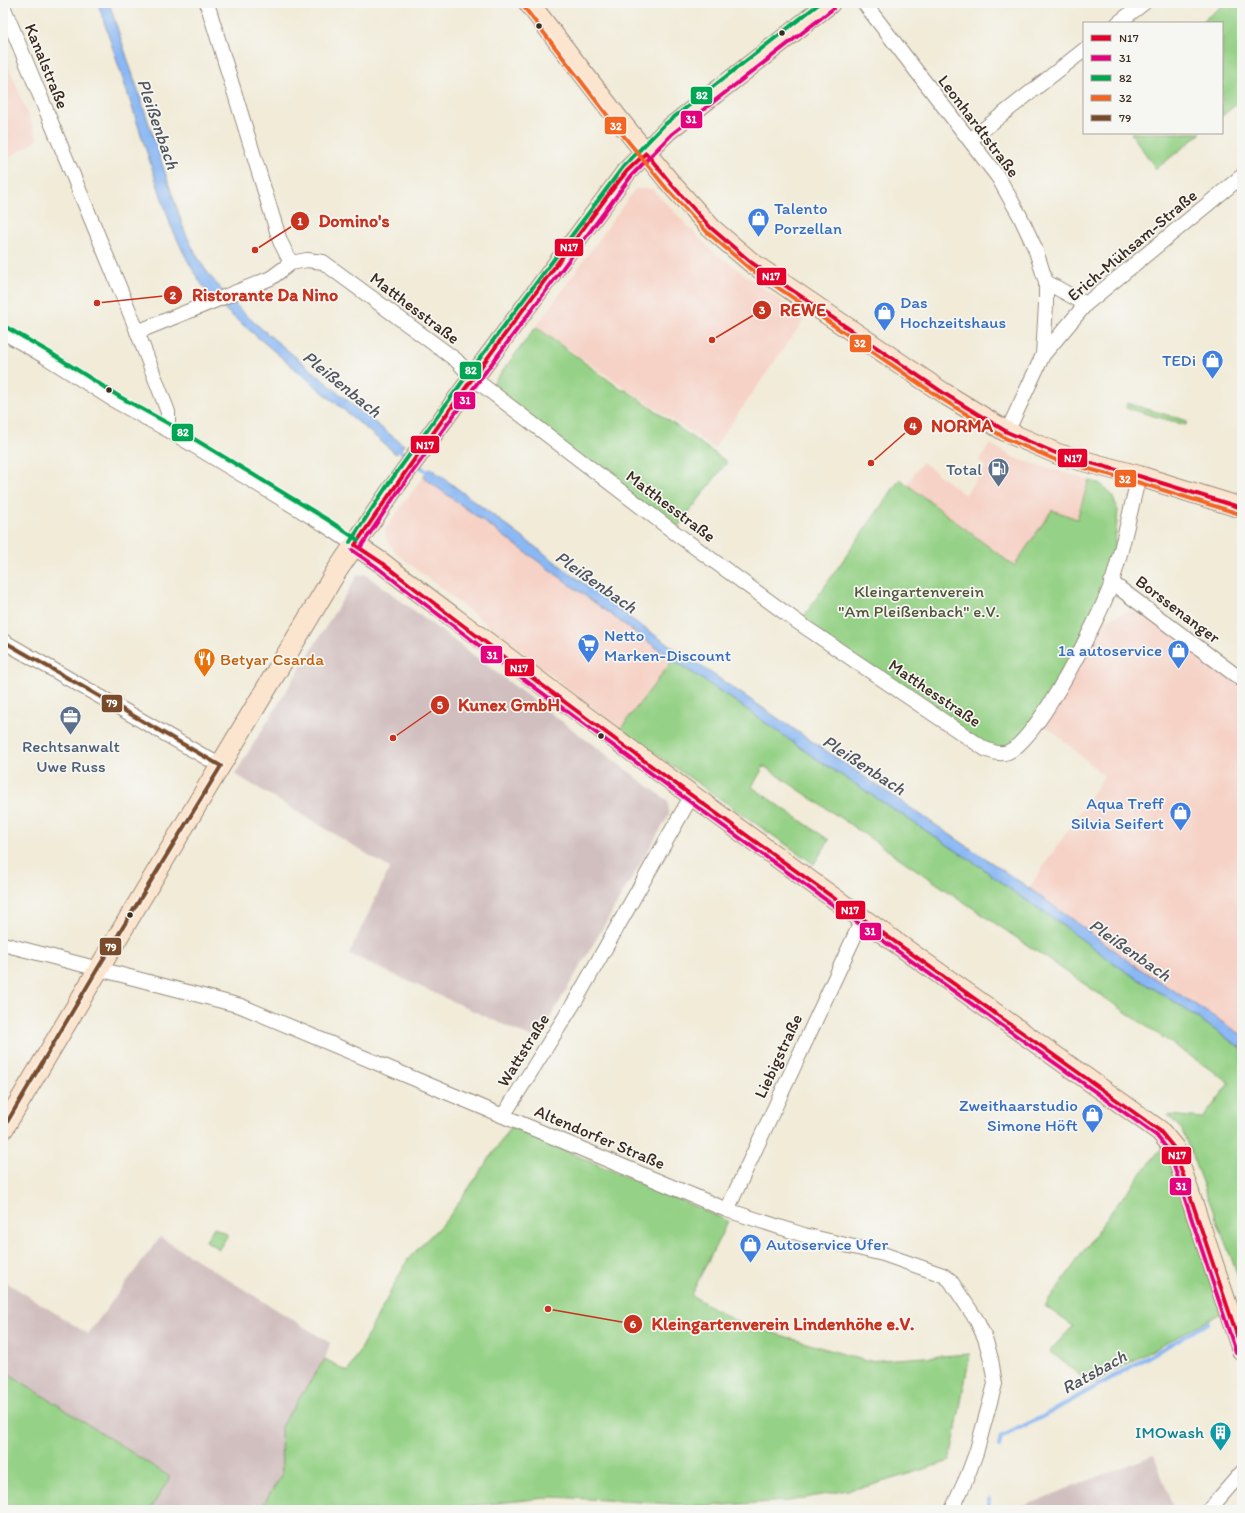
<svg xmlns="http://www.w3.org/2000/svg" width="1245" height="1513" font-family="Itim,sans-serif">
  <rect width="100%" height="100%" fill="#f6f6f2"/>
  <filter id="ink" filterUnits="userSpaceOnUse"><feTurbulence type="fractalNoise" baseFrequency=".025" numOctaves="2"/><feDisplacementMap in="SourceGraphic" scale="8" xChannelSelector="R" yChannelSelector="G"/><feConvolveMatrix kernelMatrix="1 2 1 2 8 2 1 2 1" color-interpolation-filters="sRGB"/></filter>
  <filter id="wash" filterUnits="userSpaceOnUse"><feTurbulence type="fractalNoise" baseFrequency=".012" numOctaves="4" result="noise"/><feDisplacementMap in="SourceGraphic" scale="16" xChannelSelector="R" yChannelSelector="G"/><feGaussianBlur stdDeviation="0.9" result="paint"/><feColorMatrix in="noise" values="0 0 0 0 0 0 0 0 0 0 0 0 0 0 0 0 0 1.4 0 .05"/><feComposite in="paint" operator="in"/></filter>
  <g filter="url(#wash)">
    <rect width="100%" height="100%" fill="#f1ebd8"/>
    <path fill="#f6d1c5" d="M3 53 38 140 3 161Z
      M635 189H652L712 251 805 318 714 448 536 327Z
      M990 444 1017 459 1089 480 1077 519 1052 511 1015 566 907 484 922 462 965 495 986 466 979 461Z
      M423 477 673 660 620 729 396 553 386 539 385 529Z
      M1135 611 1146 615 1242 687V1035L1131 963 1029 888 1104 776 1039 719 1104 620 1126 612Z"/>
    <path fill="#d1bfbf" d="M365 574 668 801 669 815 537 1040 349 954 390 868 235 774 357 576Z
      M160 1237 330 1343 325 1359 281 1426 282 1474 260 1510H150L170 1477 3 1370V1280L88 1334Z
      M1154 1455 1174 1510H1013Z"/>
    <path fill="#95d186" stroke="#687e52" d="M1226 3H1242V100L1222 116V23H1200Z
      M1131 133H1201L1156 169Z
      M536 327 622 390H626L727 462 674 532 488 390Z
      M1127 403 1187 421 1186 425 1126 408Z
      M900 479 1014 566 1052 510 1077 519 1089 480 1102 485 1112 495 1118 511 1111 582 1039 719 998 754 799 623Z
      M673 660 735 701 811 755 981 867 1014 892 1051 917 1125 971 1172 1000 1242 1049V1286L1182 1130 1168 1115 1203 1118 1230 1083 764 766 752 787 829 840 814 864 620 729Z
      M511 1127 728 1221 691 1295 737 1322 866 1361 970 1354 950 1461 869 1486 789 1501 708 1506 554 1497 433 1510H260L282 1474 281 1426 325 1359 348 1372 408 1259 448 1218Z
      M1167 1141 1223 1312 1090 1384 1050 1351 1073 1326 1045 1306 1111 1212Z
      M214 1227 228 1235 219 1249 206 1241Z
      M3 1370 170 1477 150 1510H5L3 1507Z"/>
    <path fill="#8ab8f4" stroke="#627189" d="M98 3H109L183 227C191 246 201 266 215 282 241 315 277 341 309 368 340 394 371 421 404 445L396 454 229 313C223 308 217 302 211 296 194 277 182 249 171 226Z
      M430 468 634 621 1029 888 1131 963 1242 1035V1049L1172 1000 1125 971 1051 917 1014 892 981 867 811 755 735 701 673 660 423 477Z"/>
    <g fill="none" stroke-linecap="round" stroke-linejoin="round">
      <path stroke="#8ab8f4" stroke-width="4" d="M395 447 409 457
        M417 464 431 475
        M999 1446 1001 1437 1042 1417 1208 1323
        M983 1510 987 1508 989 1500"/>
    </g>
  </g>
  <g filter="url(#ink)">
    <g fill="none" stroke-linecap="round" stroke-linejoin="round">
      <defs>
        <path id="street" d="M207 3 280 241 291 263
          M864 3 998 177 1020 216 1035 248 1046 282V304L1043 355
          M3 6 132 318 168 412V430
          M1118 23 1144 3
          M970 140 1084 50
          M1046 282 1086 304
          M3 332 46 357 117 402 168 430 325 525 355 545
          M137 332 271 278 291 263 307 260 323 262 456 360 473 378 674 532 799 623 985 749C993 752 999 755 1008 752 1038 740 1101 615 1112 582 1123 547 1130 511 1139 476
          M1007 432 1043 355 1086 304 1242 176
          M1111 582 1242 680
          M3 641 221 766
          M3 944 241 1006 727 1210 804 1235 883 1254 943 1275 950 1280 976 1319 985 1338 991 1359 995 1384 976 1453 967 1477 952 1510
          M503 1116 577 998 692 795
          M727 1210 863 918
          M1209 1510 1242 1472"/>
        <path id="secondary" d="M529 3 619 120 672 185 711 228 752 263 945 394 1007 432 1058 454 1139 476 1242 508
          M355 545 382 563C424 596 467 627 509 659 722 821 942 975 1160 1131L1174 1148 1242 1350
          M3 1129 336 572 392 490 473 378 627 171 668 130 830 3"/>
      </defs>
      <use href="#street" stroke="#968a7b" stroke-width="16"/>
      <use href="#secondary" stroke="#968a7b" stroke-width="22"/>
      <use href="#street" stroke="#fff" stroke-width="14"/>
      <use href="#secondary" stroke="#fce5cf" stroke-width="20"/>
      <defs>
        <path id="bus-1" d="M646 153 672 185 711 228 752 263 945 394 1007 432 1058 454 1139 476 1242 508
          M355 545 382 563C635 760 899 944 1160 1131L1174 1148 1242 1350
          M355 545C437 424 525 307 612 190L627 171 646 153"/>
        <path id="bus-2" d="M360 548 397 493 478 382 632 175 672 134 834 8
          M352 550 378 568C632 765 895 949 1156 1135L1169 1151 1236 1352"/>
        <path id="bus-3" d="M6 327 49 352 120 397 171 425 328 520 358 540
          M350 542 387 486 468 374 623 167 664 125 820 3"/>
        <path id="bus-4" d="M524 7 614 124 667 189 707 232 749 268 942 399 1005 438 1056 460 1137 482 1240 514"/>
        <path id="bus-5" d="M3 641 221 766
          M3 1129 98 968 221 766"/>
      </defs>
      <use href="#bus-1" stroke="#f6f6f2" stroke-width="7"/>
      <use href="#bus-2" stroke="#f6f6f2" stroke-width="7"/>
      <use href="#bus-3" stroke="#f6f6f2" stroke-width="7"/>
      <use href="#bus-4" stroke="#f6f6f2" stroke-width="7"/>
      <use href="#bus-5" stroke="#f6f6f2" stroke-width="7"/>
      <use href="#bus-1" stroke="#e4002b" stroke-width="4"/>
      <use href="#bus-2" stroke="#e5007d" stroke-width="4"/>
      <use href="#bus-3" stroke="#00a651" stroke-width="4"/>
      <use href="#bus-4" stroke="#f26522" stroke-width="4"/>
      <use href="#bus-5" stroke="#7a4b2a" stroke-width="4"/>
    </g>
  </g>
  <defs>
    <symbol id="shop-pin" viewBox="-11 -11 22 30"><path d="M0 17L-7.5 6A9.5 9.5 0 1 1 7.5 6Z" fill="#3f7fe0" stroke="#f6f6f2"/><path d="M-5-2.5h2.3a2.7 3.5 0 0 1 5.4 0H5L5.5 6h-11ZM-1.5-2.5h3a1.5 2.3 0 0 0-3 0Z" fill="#fff"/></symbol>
    <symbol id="fuel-pin" viewBox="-11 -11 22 30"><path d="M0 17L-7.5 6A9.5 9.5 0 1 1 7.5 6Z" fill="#5c6f8a" stroke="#f6f6f2"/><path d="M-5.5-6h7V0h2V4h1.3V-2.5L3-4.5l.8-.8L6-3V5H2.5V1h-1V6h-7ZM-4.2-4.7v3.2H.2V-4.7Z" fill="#fff"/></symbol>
    <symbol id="supermarket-pin" viewBox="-11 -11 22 30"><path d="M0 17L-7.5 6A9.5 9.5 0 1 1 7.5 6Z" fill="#3f7fe0" stroke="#f6f6f2"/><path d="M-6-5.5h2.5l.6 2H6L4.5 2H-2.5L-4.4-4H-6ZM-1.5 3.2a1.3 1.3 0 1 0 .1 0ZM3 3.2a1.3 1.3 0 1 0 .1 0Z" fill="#fff"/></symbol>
    <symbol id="restaurant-pin" viewBox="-11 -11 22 30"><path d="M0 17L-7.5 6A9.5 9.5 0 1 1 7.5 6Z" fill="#e8710a" stroke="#f6f6f2"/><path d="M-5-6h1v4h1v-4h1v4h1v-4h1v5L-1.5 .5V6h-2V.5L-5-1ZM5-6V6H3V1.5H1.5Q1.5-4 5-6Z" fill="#fff"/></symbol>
    <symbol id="office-pin" viewBox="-11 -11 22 30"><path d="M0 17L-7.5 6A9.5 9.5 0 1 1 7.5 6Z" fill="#5c6f8a" stroke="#f6f6f2"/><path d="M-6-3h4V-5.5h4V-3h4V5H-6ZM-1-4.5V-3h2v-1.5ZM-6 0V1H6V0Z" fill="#fff"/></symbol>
    <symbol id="building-pin" viewBox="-11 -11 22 30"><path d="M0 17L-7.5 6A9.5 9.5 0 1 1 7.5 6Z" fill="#0f9aa8" stroke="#f6f6f2"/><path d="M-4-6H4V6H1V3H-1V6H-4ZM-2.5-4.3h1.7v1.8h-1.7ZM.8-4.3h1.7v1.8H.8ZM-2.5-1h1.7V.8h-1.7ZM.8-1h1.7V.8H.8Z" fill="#fff"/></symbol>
  </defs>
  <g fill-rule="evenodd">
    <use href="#shop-pin" x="746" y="206" width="25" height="34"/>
    <use href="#shop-pin" x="872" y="300" width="25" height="34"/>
    <use href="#shop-pin" x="1200" y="348" width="25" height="34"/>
    <use href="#fuel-pin" x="986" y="456" width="25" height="34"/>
    <use href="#supermarket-pin" x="576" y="632" width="25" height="34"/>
    <use href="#shop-pin" x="1166" y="638" width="25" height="34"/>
    <use href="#restaurant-pin" x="192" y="646" width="25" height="34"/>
    <use href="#office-pin" x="58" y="704" width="25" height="34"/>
    <use href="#shop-pin" x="1168" y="800" width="25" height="34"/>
    <use href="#shop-pin" x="1080" y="1102" width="25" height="34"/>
    <use href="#shop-pin" x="738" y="1232" width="25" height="34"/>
    <use href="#building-pin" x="1208" y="1420" width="25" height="34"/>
  </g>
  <g fill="#3b2a1e" stroke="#f6f6f2" stroke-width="1.5">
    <circle cx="539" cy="26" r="3.5"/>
    <circle cx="782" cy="33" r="3.5"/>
    <circle cx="109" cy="390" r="3.5"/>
    <circle cx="601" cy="736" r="3.5"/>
    <circle cx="130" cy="915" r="3.5"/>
  </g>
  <g text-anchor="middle" stroke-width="3.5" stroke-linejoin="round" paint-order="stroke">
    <g font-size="17" fill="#3b2a1e" stroke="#f6f6f2">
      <text transform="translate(47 66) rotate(68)" y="6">Kanalstraße</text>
      <text transform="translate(979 126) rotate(53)" y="6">Leonhardtstraße</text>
      <text transform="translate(1132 245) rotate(-40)" y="6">Erich-Mühsam-Straße</text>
      <text transform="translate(415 308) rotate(37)" y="6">Matthesstraße</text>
      <text transform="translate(671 506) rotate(37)" y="6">Matthesstraße</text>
      <text transform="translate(1178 609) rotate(37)" y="6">Borssenanger</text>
      <text transform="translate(935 693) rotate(34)" y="6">Matthesstraße</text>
      <text transform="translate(523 1050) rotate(-58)" y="6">Wattstraße</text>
      <text transform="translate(778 1056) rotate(-65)" y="6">Liebigstraße</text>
      <text transform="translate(600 1137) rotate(23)" y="6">Altendorfer Straße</text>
    </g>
    <g font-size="17" fill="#366cbe" stroke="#f6f6f2" text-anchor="start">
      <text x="774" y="214">Talento<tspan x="774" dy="20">Porzellan</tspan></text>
      <text x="900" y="308">Das<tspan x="900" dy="20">Hochzeitshaus</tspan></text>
      <text x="1196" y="366" text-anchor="end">TEDi</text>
      <text x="604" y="641">Netto<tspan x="604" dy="20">Marken-Discount</tspan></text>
      <text x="1162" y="656" text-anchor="end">1a autoservice</text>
      <text x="1164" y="809" text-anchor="end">Aqua Treff<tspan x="1164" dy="20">Silvia Seifert</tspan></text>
      <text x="1078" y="1111" text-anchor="end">Zweithaarstudio<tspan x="1078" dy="20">Simone Höft</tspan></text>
      <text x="766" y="1250">Autoservice Ufer</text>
    </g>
    <g font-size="17" fill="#4e5e75" stroke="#f6f6f2" text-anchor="end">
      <text x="982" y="475">Total</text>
      <text x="71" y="752" text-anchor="middle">Rechtsanwalt<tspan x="71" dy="20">Uwe Russ</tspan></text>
    </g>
    <g font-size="17" fill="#525438" stroke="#f6f6f2">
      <text x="919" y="597">Kleingartenverein<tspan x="919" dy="20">"Am Pleißenbach" e.V.</tspan></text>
    </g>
    <g font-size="17" fill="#c56008" stroke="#f6f6f2" text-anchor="start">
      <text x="220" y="665">Betyar Csarda</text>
    </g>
    <g font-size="17" fill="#0d838f" stroke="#f6f6f2" text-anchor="end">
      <text x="1204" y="1438">IMOwash</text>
    </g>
    <g font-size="18" font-style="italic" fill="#53555e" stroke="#f6f6f2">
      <text transform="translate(158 124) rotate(71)" y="6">Pleißenbach</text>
      <text transform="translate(342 384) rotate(39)" y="6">Pleißenbach</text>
      <text transform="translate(596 582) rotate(35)" y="6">Pleißenbach</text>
      <text transform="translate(864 765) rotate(33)" y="6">Pleißenbach</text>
      <text transform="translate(1130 950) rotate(35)" y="6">Pleißenbach</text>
      <text transform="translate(1094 1372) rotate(-29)" y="6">Ratsbach</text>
    </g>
  </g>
  <path fill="none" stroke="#c8321e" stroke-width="1.5" d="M255 250L300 221M97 303L173 295M712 340L762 310M871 463L913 426M393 738L440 705M548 1309L633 1324"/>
  <g fill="#c8321e" stroke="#f6f6f2" stroke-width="1.5">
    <circle cx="255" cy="250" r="4"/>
    <circle cx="97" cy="303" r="4"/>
    <circle cx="712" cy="340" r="4"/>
    <circle cx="871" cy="463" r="4"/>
    <circle cx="393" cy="738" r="4"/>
    <circle cx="548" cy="1309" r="4"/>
    <circle cx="300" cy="221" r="10"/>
    <circle cx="173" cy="295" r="10"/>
    <circle cx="762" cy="310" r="10"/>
    <circle cx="913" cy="426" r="10"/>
    <circle cx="440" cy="705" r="10"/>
    <circle cx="633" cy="1324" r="10"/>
  </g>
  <g font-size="12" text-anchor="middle" font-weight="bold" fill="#fff">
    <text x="300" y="225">1</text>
    <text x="173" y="299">2</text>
    <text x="762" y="314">3</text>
    <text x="913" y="430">4</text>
    <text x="440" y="709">5</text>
    <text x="633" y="1328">6</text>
  </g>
  <g font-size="18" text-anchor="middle" font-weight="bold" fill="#c8321e" stroke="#f6f6f2" stroke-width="3.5" stroke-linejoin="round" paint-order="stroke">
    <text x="354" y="227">Domino's</text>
    <text x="265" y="301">Ristorante Da Nino</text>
    <text x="803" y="316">REWE</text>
    <text x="962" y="432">NORMA</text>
    <text x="509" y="711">Kunex GmbH</text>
    <text x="783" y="1330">Kleingartenverein Lindenhöhe e.V.</text>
  </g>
  <g stroke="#f6f6f2" stroke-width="1.5">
    <rect x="690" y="86" width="23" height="19" rx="4" fill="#00a651"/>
    <rect x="680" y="110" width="23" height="19" rx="4" fill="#e5007d"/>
    <rect x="604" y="116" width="23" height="19" rx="4" fill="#f26522"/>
    <rect x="554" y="238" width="30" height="19" rx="4" fill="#e4002b"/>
    <rect x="756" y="267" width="31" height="19" rx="4" fill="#e4002b"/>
    <rect x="849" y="334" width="23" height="19" rx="4" fill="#f26522"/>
    <rect x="459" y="361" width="23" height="19" rx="4" fill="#00a651"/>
    <rect x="453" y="391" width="23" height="19" rx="4" fill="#e5007d"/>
    <rect x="171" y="423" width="23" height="19" rx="4" fill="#00a651"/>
    <rect x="410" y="435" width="30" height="19" rx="4" fill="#e4002b"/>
    <rect x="1057" y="448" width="31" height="20" rx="4" fill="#e4002b"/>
    <rect x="1114" y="469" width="23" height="19" rx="4" fill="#f26522"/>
    <rect x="480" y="645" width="23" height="19" rx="4" fill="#e5007d"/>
    <rect x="504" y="658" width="31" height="19" rx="4" fill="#e4002b"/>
    <rect x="101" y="694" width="22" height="19" rx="4" fill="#7a4b2a"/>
    <rect x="835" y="900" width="31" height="20" rx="4" fill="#e4002b"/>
    <rect x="859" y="922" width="23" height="19" rx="4" fill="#e5007d"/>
    <rect x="99" y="937" width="23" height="19" rx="4" fill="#7a4b2a"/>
    <rect x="1161" y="1146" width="31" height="19" rx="4" fill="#e4002b"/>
    <rect x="1169" y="1177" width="23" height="19" rx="4" fill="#e5007d"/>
  </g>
  <g font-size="11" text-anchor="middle" font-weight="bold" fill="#fff">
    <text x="702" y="99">82</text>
    <text x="691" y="123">31</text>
    <text x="616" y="130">32</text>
    <text x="569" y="251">N17</text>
    <text x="771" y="280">N17</text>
    <text x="860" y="347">32</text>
    <text x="471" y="374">82</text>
    <text x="465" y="404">31</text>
    <text x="183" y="436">82</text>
    <text x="425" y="449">N17</text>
    <text x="1073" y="462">N17</text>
    <text x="1125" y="483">32</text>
    <text x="492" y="659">31</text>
    <text x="519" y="672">N17</text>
    <text x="112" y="707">79</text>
    <text x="850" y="914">N17</text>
    <text x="870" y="935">31</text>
    <text x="111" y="951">79</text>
    <text x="1177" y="1159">N17</text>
    <text x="1181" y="1190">31</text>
  </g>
  <rect width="1245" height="1513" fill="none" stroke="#f6f6f2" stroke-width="16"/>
  <rect x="1083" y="22" width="140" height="112" fill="#f6f6f2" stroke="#aba49d"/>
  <rect x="1091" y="35" width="20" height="6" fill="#e4002b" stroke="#aba49d"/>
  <text x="1119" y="42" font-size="12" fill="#3b2a1e">N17</text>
  <rect x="1091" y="55" width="20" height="6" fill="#e5007d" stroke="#aba49d"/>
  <text x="1119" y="62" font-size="12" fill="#3b2a1e">31</text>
  <rect x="1091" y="75" width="20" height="6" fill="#00a651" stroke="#aba49d"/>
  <text x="1119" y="82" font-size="12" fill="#3b2a1e">82</text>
  <rect x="1091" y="95" width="20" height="6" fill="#f26522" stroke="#aba49d"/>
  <text x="1119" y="102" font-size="12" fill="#3b2a1e">32</text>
  <rect x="1091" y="115" width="20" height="6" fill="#7a4b2a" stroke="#aba49d"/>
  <text x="1119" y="122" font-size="12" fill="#3b2a1e">79</text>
</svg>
